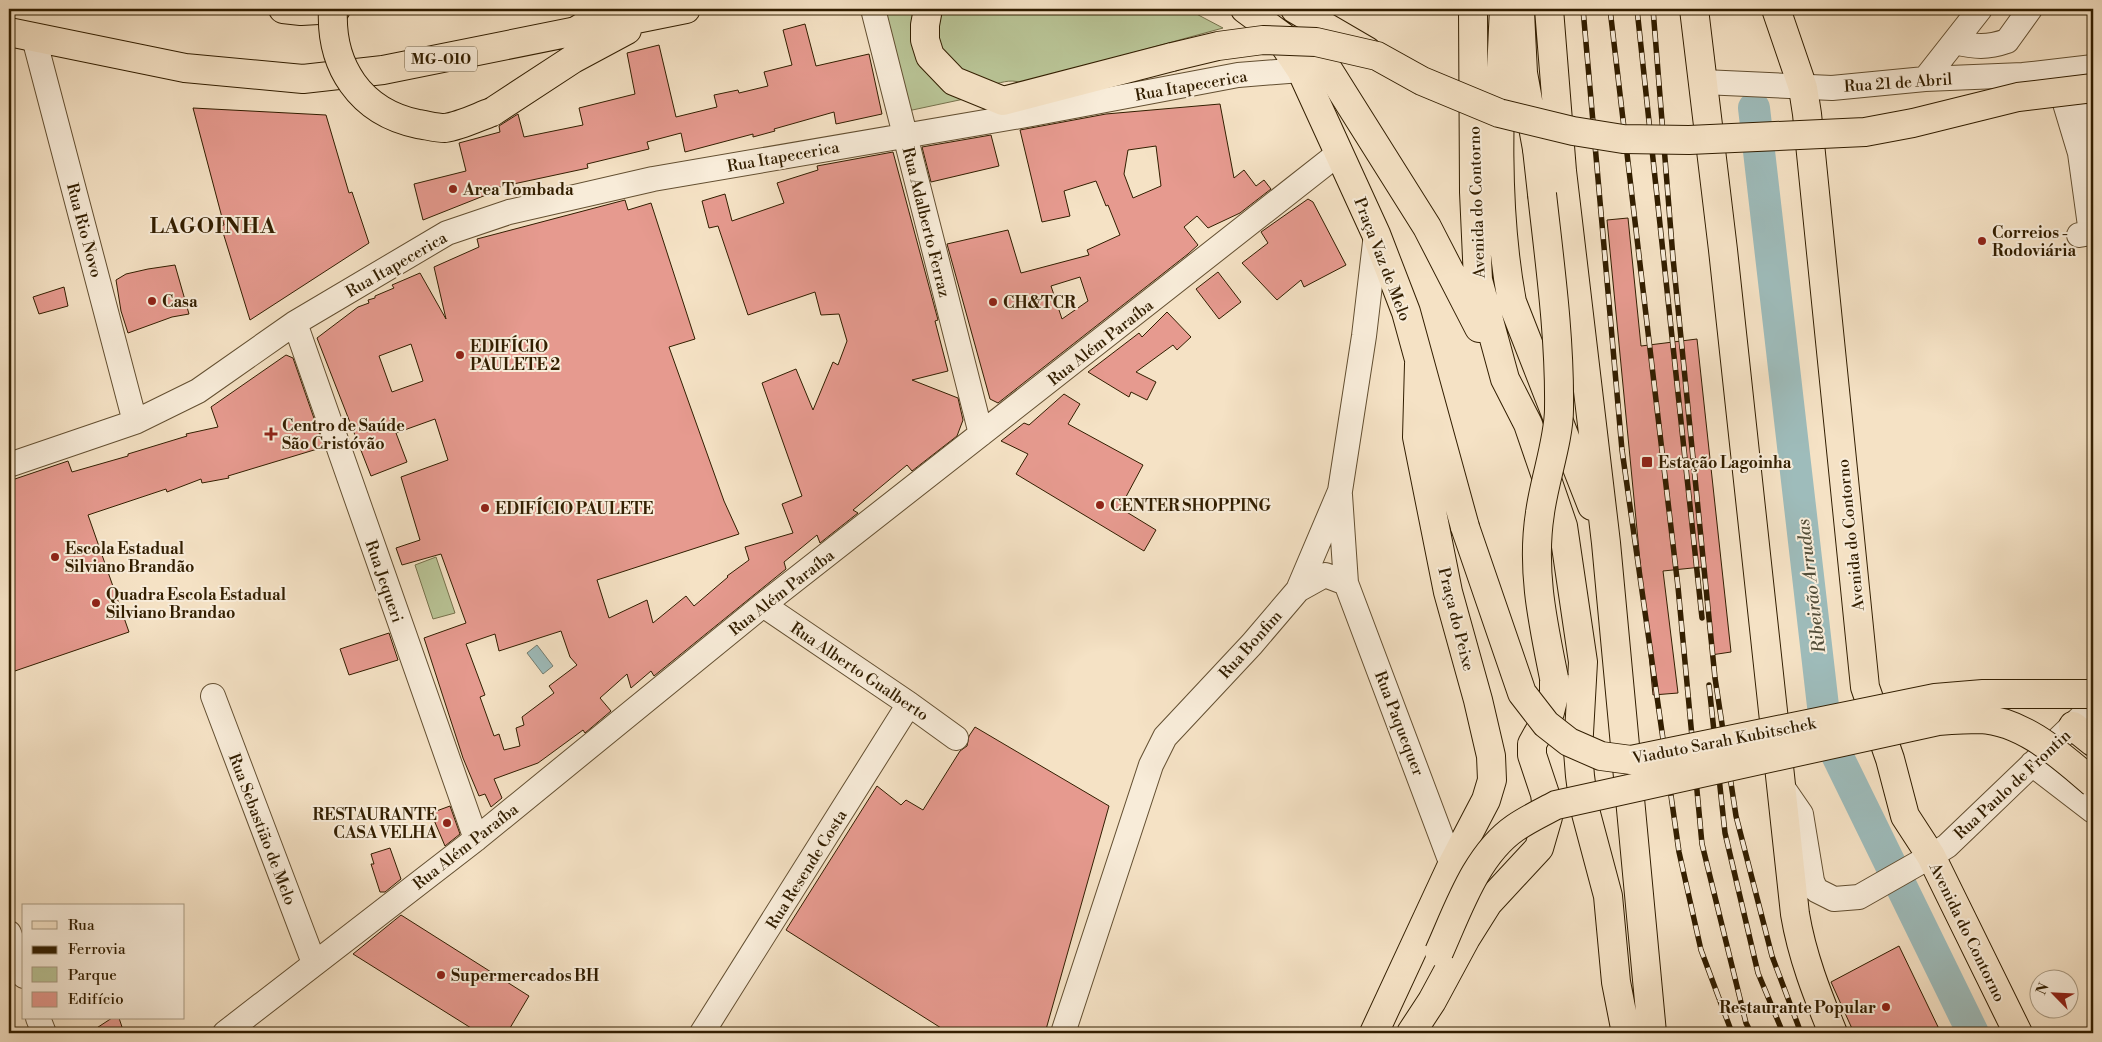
<svg xmlns="http://www.w3.org/2000/svg" width="2102" height="1042" font-family="'Libre Bodoni',serif">
  <rect width="100%" height="100%" fill="#f5e2c5"/>
  <filter id="stains"><feTurbulence type="fractalNoise" baseFrequency=".004" numOctaves="4"/><feColorMatrix values="0 0 0 0 .2 0 0 0 0 .09 0 0 0 0 .02 0 0 0 .5 -.17"/></filter>
  <radialGradient id="worn" r=".72"><stop offset=".6" stop-color="#630" stop-opacity="0"/><stop offset="1" stop-color="#630" stop-opacity=".3"/></radialGradient>
  <path fill="#b9c496" stroke="#76714b" d="M877 9H919L964 99 903 112Z
    M934 9H1187L1223 28 1022 83C1009 78 1000 84 988 85 967 86 950 64 937 51Z
    M436 557 455 613 433 619 415 565Z"/>
  <path fill="#9ebcbb" stroke="#737d70" d="M537 645 553 666 543 674 527 653Z"/>
  <g fill="none" stroke-linecap="round" stroke-linejoin="round">
    <path stroke="#9ebcbb" stroke-width="32" d="M1754 108 1823 706 1836 753 1973 1033"/>
  </g>
  <path fill="#e69a8f" stroke="#321e00" fill-rule="evenodd" d="M805 24 816 66 869 54 882 114 836 124 834 112 774 129 775 131 753 137V134L685 152 681 133 647 142 649 149 587 164 588 168 490 189 491 193 423 220 414 184 466 171 459 143 500 132 499 126 518 114 524 137 583 125 579 108 635 94 627 53 659 45 676 117 717 107 714 95 738 90 739 93 768 86 764 72 792 65 783 30Z
    M1220 104 1234 178 1244 170 1256 186 1264 180 1271 189 1240 213 1208 228 1197 216 1184 227 1198 245 1188 254 998 403 990 399 947 244 1008 230 1021 273 1089 255 1087 250 1120 235 1108 205 1106 206 1096 181 1064 191 1070 216 1042 222 1020 130 1106 114ZM1156 146 1161 186 1133 198 1124 174 1128 150ZM1080 277 1088 301 1062 319 1051 286Z
    M193 108 326 115 349 193 352 192 369 243 250 320 221 226 224 225Z
    M991 135 999 166 931 182 922 147Z
    M893 152 938 320 935 321 948 371 912 380 958 398 963 420 957 436 912 471 907 465 853 510 858 513 820 543 817 535 784 562 786 569 654 676 651 671 631 688 627 674 600 698 611 711 585 733 583 730 538 763 494 779 502 798 491 807 485 794 479 796 463 758 424 638 466 623 441 554 402 565 396 548 420 540 401 477 448 460 435 419 396 433 407 462 371 476 317 338 358 307 369 303 368 300 375 298V296L394 288 392 285 420 273 446 319 434 267 479 247 477 239 625 200 628 210 651 203 695 339 669 347 724 501 739 534 597 580 609 618 647 600 653 623 686 596 694 606 728 577 727 576 749 560 745 547 793 533 782 504 802 496 762 383 796 369 813 410 833 362 838 365 847 341 839 314 821 315 815 292 748 315 718 226 709 228 702 201 725 194 732 221 784 203 777 183 818 170 817 166ZM411 344 423 381 392 392 379 356ZM561 631 570 657 577 665 549 686 554 693 522 717 524 725 516 728 520 746 504 750 499 734 494 736 480 697 485 695 466 644 495 634 499 651Z
    M1308 199 1313 202 1346 265 1304 287 1301 280 1277 300 1242 263 1268 243 1261 232Z
    M1628 218 1641 346 1697 339 1731 652 1711 655 1702 567 1663 571 1678 693 1653 695 1607 220Z
    M175 265 189 314 172 317 128 333 121 311 116 280 126 274 148 269Z
    M1218 272 1241 302 1219 319 1196 289Z
    M64 287 68 306 39 314 33 297Z
    M1167 312 1191 337 1177 350 1173 345 1136 372 1156 382 1147 400 1131 392 1129 397 1088 372 1139 333 1142 337Z
    M286 355 293 358 324 447 228 476 229 478 202 483 201 479 167 492 166 489 88 515 129 632 9 673V481L68 461 72 472 128 456V454L187 436 186 434 218 427 211 407Z
    M1064 394 1080 404 1068 424 1143 465 1120 508 1156 530 1144 551 1016 474 1028 454 1001 441 1024 423 1029 425Z
    M389 633 398 660 349 675 340 649Z
    M975 727 1109 806 1045 1033H949L786 930 877 786 901 805 906 800 923 810 960 751 967 746 969 736Z
    M450 806 460 834 445 846 431 813Z
    M390 848 401 879 385 892H380L371 864H374L371 854Z
    M401 915 529 996 507 1033H479L353 954Z
    M1899 946 1941 1033H1854L1831 982Z
    M112 1018H119L124 1033H89Z"/>
  <g fill="none" stroke-linecap="round" stroke-linejoin="round">
    <defs>
      <path id="minor" d="M873 9 981 434
        M34 38 135 422
        M2007 41 2030 9
        M1955 42C1975 47 1987 48 2007 41
        M1925 79 1980 9
        M1703 82 1832 88 1925 79 2023 75 2093 67
        M2063 99 2093 126
        M2064 100 2080 153 2091 233 2079 235
        M295 323 476 839
        M9 465 135 422 198 391 295 323 447 233 509 212 653 179 1032 114 1238 75 1301 70
        M1340 495 1346 583 1452 865
        M1298 590 1325 575 1346 583
        M763 605 909 704 956 738
        M213 696 314 963
        M2032 764 2093 811
        M1779 782 1801 814 1812 881 1816 890 1834 899 1859 897 1931 856 1947 846 2093 706
        M9 933 24 976
        M38 1018 44 1033
        M225 1033 476 839 763 605 1339 153
        M702 1033 909 704
        M1063 1033 1151 765 1165 737 1252 644 1298 590 1340 491 1364 336 1376 234"/>
      <path id="major" d="M1694 9 1723 250 1795 914C1802 956 1817 994 1833 1033
        M1776 9 1803 88 1807 114 1865 687 1890 759 1905 816 1931 856 2018 1033
        M576 31 611 9
        M1277 34 1301 70 1376 234 1406 312 1465 527
        M1537 149 1542 194
        M2073 726 2093 742
        M1374 1033 1452 865 1486 800 1492 780 1491 756 1478 700 1448 592 1417 437 1419 364
        M1411 1033 1432 1001 1466 938 1488 903 1539 848 1548 817 1545 794 1532 755V744L1550 712 1554 696V678"/>
      <path id="highway" d="M283 9 301 11 336 9
        M928 9 925 25V40L930 56 954 81 1003 101 1172 57
        M1245 9 1329 71 1427 227 1479 328
        M1295 9 1367 51
        M1473 9 1474 192 1478 280 1505 379 1528 424 1563 526 1583 662 1578 751 1580 776 1584 806 1608 896 1616 982 1626 1033
        M1504 9C1499 106 1494 206 1512 302L1592 506
        M1549 9 1562 171 1606 543 1652 1033
        M1520 12 1523 73 1537 149
        M9 32 185 68 303 79 383 70 686 9
        M492 112 573 59 627 30"/>
    </defs>
    <use href="#minor" stroke="#634f31" stroke-width="26"/>
    <use href="#major" stroke="#321e00" stroke-width="30"/>
    <use href="#highway" stroke="#321e00" stroke-width="30"/>
    <use href="#minor" stroke="#f8ecd9" stroke-width="24"/>
    <use href="#major" stroke="#f5e2c5" stroke-width="28"/>
    <use href="#highway" stroke="#f5e2c5" stroke-width="28"/>
    <defs>
      <path id="rail" d="M1583 9 1622 450 1679 852 1701 950 1732 1033
        M1610 9 1678 587 1702 844 1746 1023 1751 1033
        M1637 9 1702 618
        M1653 9 1673 258 1715 678 1736 816 1772 956 1801 1033
        M1709 685 1725 833 1758 973 1783 1033"/>
    </defs>
    <use href="#rail" stroke="#321e00" stroke-width="5.5"/>
    <use href="#rail" stroke="#f8ecd9" stroke-width="4" stroke-dasharray="11" stroke-linecap="butt"/>
    <defs>
      <path id="major-bridge" d="M1542 194C1550 266 1560 337 1559 409 1559 440 1544 481 1540 513 1531 570 1543 623 1554 678
        M1465 527 1522 693 1546 724 1569 742 1601 756 1631 760 1935 698 1983 694H2093
        M1439 952C1458 910 1476 855 1515 828 1528 819 1543 812 1556 805L1938 721C1952 720 1966 719 1980 719 2024 721 2061 756 2093 783"/>
      <path id="highway-bridge" d="M333 9C330 66 360 112 418 124 426 125 436 128 445 128 460 126 478 117 492 112
        M1172 57 1218 46 1263 40 1316 42 1377 56 1422 81 1499 113 1573 131 1623 139 1689 140 1865 132 1913 123 2018 97 2093 88"/>
    </defs>
    <use href="#major-bridge" stroke="#321e00" stroke-width="30" stroke-linecap="butt"/>
    <use href="#highway-bridge" stroke="#321e00" stroke-width="30" stroke-linecap="butt"/>
    <use href="#major-bridge" stroke="#f5e2c5" stroke-width="28"/>
    <use href="#highway-bridge" stroke="#f5e2c5" stroke-width="28"/>
  </g>
  <g fill="#8f2418" stroke="#f8ecd9" stroke-width="2">
    <circle cx="453" cy="189" r="5"/>
    <circle cx="1982" cy="241" r="5"/>
    <circle cx="152" cy="301" r="5"/>
    <circle cx="993" cy="302" r="5"/>
    <circle cx="460" cy="355" r="5"/>
    <path d="M268.5 426.5h5v5h5v5h-5v5h-5v-5h-5v-5h5z"/>
    <rect x="1641" y="456" width="12" height="12" rx="2.5"/>
    <circle cx="1100" cy="505" r="5"/>
    <circle cx="485" cy="508" r="5"/>
    <circle cx="55" cy="557" r="5"/>
    <circle cx="96" cy="603" r="5"/>
    <circle cx="447" cy="823" r="5"/>
    <circle cx="441" cy="975" r="5"/>
    <circle cx="1886" cy="1007" r="5"/>
  </g>
  <g text-anchor="middle" stroke-width="4" stroke-linejoin="round" paint-order="stroke">
    <rect fill="#f8ecd9" stroke="#6d5c41" stroke-width="1" x="405" y="46.5" width="72" height="25" rx="4"/>
    <g font-size="15" font-weight="bold" fill="#321e00">
      <text x="441" y="64">MG-010</text>
    </g>
    <g font-size="16" fill="#321e00" stroke="#f8ecd9">
      <text transform="translate(1898 82) rotate(-4)" y="6">Rua 21 de Abril</text>
      <text transform="translate(1191 85) rotate(-10)" y="6">Rua Itapecerica</text>
      <text transform="translate(783 156) rotate(-10)" y="6">Rua Itapecerica</text>
      <text transform="translate(1476 202) rotate(-92)" y="6">Avenida do Contorno</text>
      <text transform="translate(927 222) rotate(76)" y="6">Rua Adalberto Ferraz</text>
      <text transform="translate(85 230) rotate(75)" y="6">Rua Rio Novo</text>
      <text transform="translate(1383 259) rotate(69)" y="6">Praça Vaz de Melo</text>
      <text transform="translate(396 264) rotate(-30)" y="6">Rua Itapecerica</text>
      <text transform="translate(1100 342) rotate(-38)" y="6">Rua Além Paraíba</text>
      <text transform="translate(1850 535) rotate(-96)" y="6">Avenida do Contorno</text>
      <text transform="translate(385 581) rotate(71)" y="6">Rua Jequeri</text>
      <text transform="translate(781 592) rotate(-38)" y="6">Rua Além Paraíba</text>
      <text transform="translate(1457 619) rotate(76)" y="6">Praça do Peixe</text>
      <text transform="translate(1250 644) rotate(-48)" y="6">Rua Bonfim</text>
      <text transform="translate(860 671) rotate(34)" y="6">Rua Alberto Gualberto</text>
      <text transform="translate(1400 723) rotate(69)" y="6">Rua Paquequer</text>
      <text transform="translate(1724 740) rotate(-11)" y="6">Viaduto Sarah Kubitschek</text>
      <text transform="translate(2012 784) rotate(-43)" y="6">Rua Paulo de Frontin</text>
      <text transform="translate(263 829) rotate(69)" y="6">Rua Sebastião de Melo</text>
      <text transform="translate(465 846) rotate(-38)" y="6">Rua Além Paraíba</text>
      <text transform="translate(806 869) rotate(-58)" y="6">Rua Resende Costa</text>
      <text transform="translate(1968 932) rotate(64)" y="6">Avenida do Contorno</text>
    </g>
    <g font-size="16" font-weight="bold" fill="#321e00" stroke="#f8ecd9" text-anchor="start">
      <text x="463" y="195">Area Tombada</text>
      <text x="1992" y="238">Correios -<tspan x="1992" dy="18">Rodoviária</tspan></text>
      <text x="162" y="307">Casa</text>
      <text x="1003" y="308">CH&amp;TCR</text>
      <text x="470" y="352">EDIFÍCIO<tspan x="470" dy="18">PAULETE 2</tspan></text>
      <text x="282" y="431">Centro de Saúde<tspan x="282" dy="18">São Cristóvão</tspan></text>
      <text x="1658" y="468">Estação Lagoinha</text>
      <text x="1110" y="511">CENTER SHOPPING</text>
      <text x="495" y="514">EDIFÍCIO PAULETE</text>
      <text x="65" y="554">Escola Estadual<tspan x="65" dy="18">Silviano Brandão</tspan></text>
      <text x="106" y="600">Quadra Escola Estadual<tspan x="106" dy="18">Silviano Brandao</tspan></text>
      <text x="437" y="820" text-anchor="end">RESTAURANTE<tspan x="437" dy="18">CASA VELHA</tspan></text>
      <text x="451" y="981">Supermercados BH</text>
      <text x="1876" y="1013" text-anchor="end">Restaurante Popular</text>
    </g>
    <g font-size="18" font-style="italic" fill="#524d38" stroke="#f8ecd9">
      <text transform="translate(1811 586) rotate(-97)" y="6">Ribeirão Arrudas</text>
    </g>
    <g font-size="21" font-weight="bold" letter-spacing="1" fill="#321e00" stroke="#f8ecd9">
      <text x="213" y="233">LAGOINHA</text>
    </g>
  </g>
  <rect width="2102" height="1042" fill="none" stroke="#f5e2c5" stroke-width="30"/>
  <rect x="10" y="10" width="2082" height="1022" fill="none" stroke="#321e00" stroke-width="2.5"/>
  <rect x="15" y="15" width="2072" height="1012" fill="none" stroke="#321e00"/>
  <rect x="22" y="904" width="162" height="115" fill="#f8ecd9" stroke="#a99a82"/>
  <rect x="32" y="921" width="25" height="8" fill="#f5e2c5" stroke="#a99a82"/>
  <text x="68" y="930" font-size="15" fill="#321e00">Rua</text>
  <rect x="32" y="946" width="25" height="8" fill="#321e00" stroke="#a99a82"/>
  <text x="68" y="954" font-size="15" fill="#321e00">Ferrovia</text>
  <rect x="32" y="967" width="25" height="15" fill="#b9c496" stroke="#a99a82"/>
  <text x="68" y="980" font-size="15" fill="#321e00">Parque</text>
  <rect x="32" y="992" width="25" height="15" fill="#e69a8f" stroke="#a99a82"/>
  <text x="68" y="1004" font-size="15" fill="#321e00">Edifício</text>
  <g transform="translate(2054 994) rotate(294)"><circle r="24" fill="#f8ecd9" stroke="#a99a82"/>
  <path d="M0-4L9 19L0 12L-9 19Z" fill="#8f2418"/>
  <text y="-8" font-size="14" font-weight="bold" text-anchor="middle" fill="#321e00">N</text>
  </g>
  <rect width="100%" height="100%" filter="url(#stains)"/>
  <rect width="100%" height="100%" fill="url(#worn)"/>
</svg>
